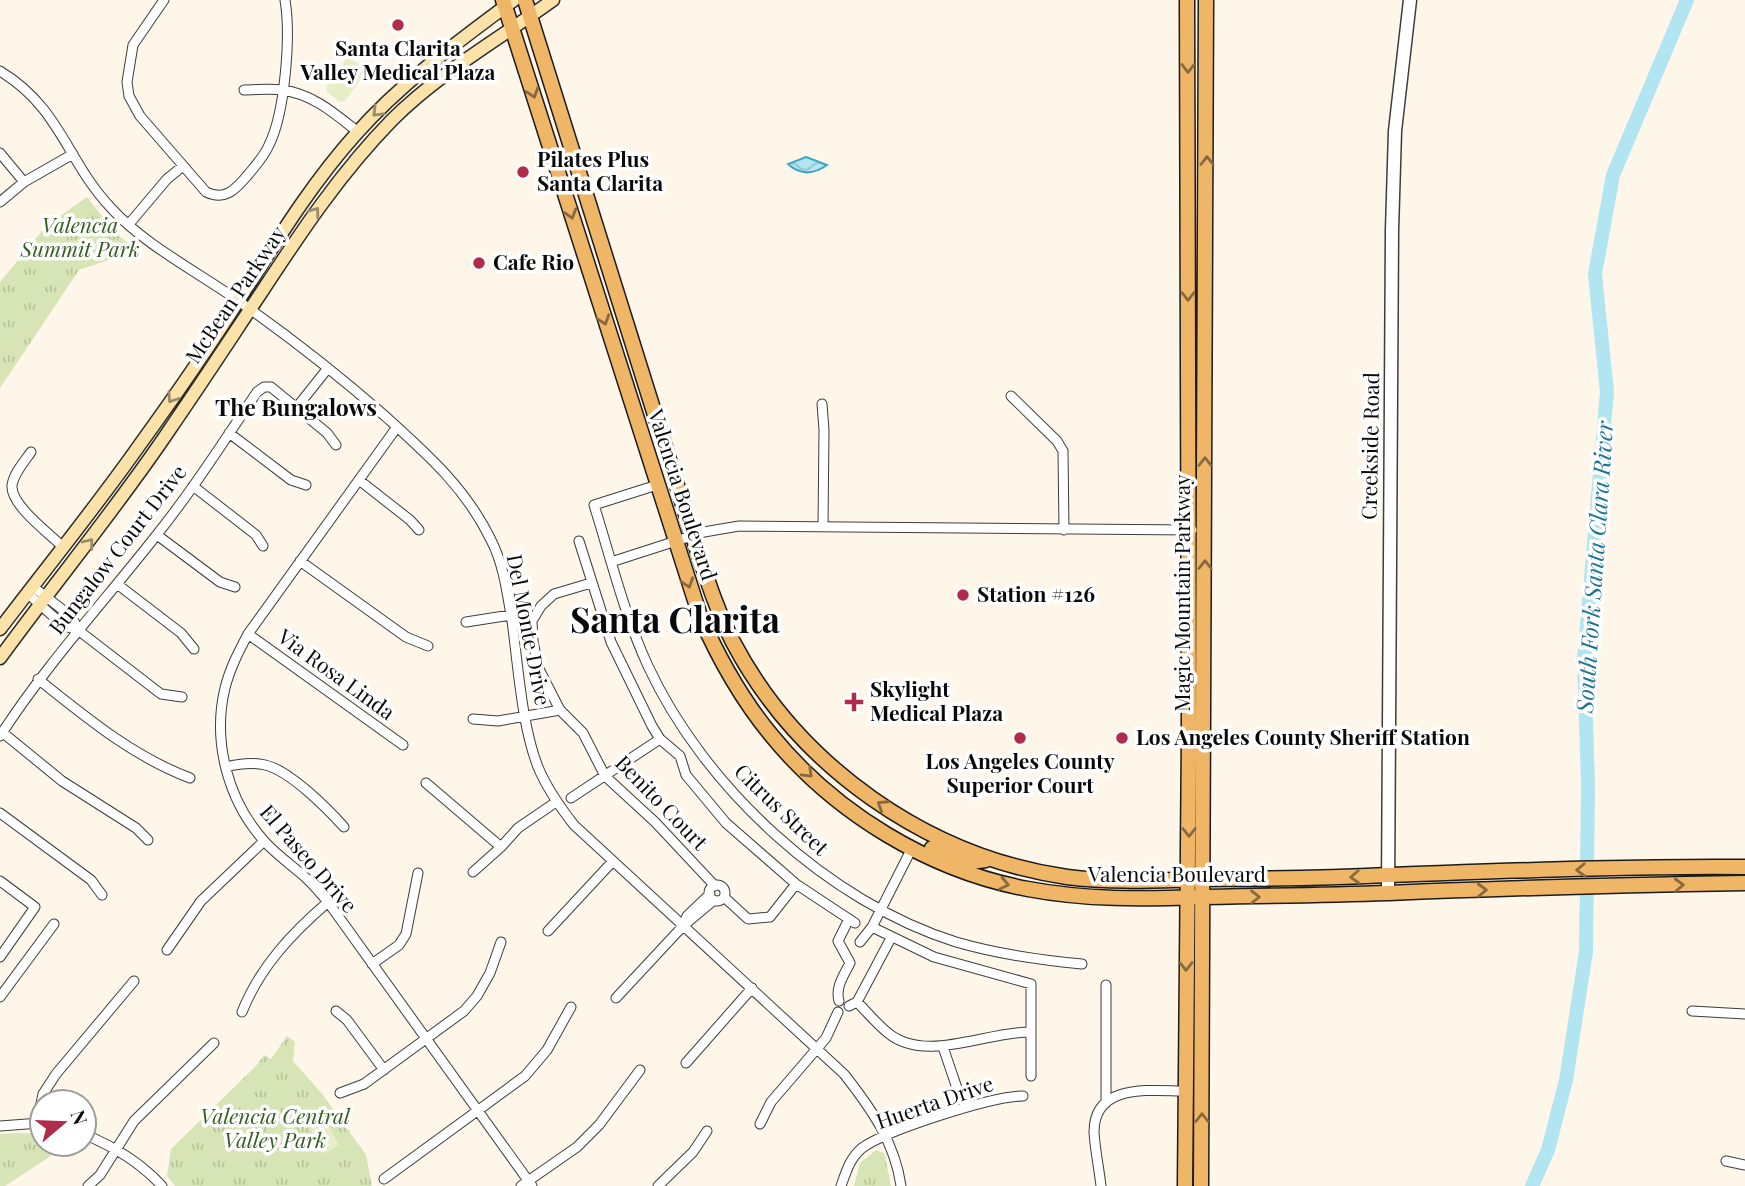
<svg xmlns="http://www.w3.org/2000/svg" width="1745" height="1186" font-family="'Playfair Display',serif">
  <defs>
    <pattern id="grass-tufts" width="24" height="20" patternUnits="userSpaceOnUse" patternTransform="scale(1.75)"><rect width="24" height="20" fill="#d7e5b6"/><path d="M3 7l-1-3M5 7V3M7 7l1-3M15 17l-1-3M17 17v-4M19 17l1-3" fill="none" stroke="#b7c39b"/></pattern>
    <pattern id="water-waves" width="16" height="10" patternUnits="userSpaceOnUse" patternTransform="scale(1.75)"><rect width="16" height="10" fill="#b1e5f2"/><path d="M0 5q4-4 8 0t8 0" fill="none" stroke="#97c3ce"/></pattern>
  </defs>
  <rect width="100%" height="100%" fill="#fef6e9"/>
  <path fill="url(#grass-tufts)" d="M87 197 116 234 138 250 79 270 0 388V282L46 226Z
    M287 1036 295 1042 293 1061 323 1095 366 1155 372 1186H175L167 1176 171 1149 256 1066 264 1055 271 1059Z
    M17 1133 42 1134V1144H69L5 1186H0V1134Z
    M876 1150 884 1153 885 1157 891 1186H854L860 1163Z"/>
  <path fill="#e6edc7" d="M350 58 364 68 365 73 345 101 340 102 327 92 326 87 346 59Z
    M325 1120 339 1145 324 1154 310 1129Z"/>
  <path fill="url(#water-waves)" stroke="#3da6c4" stroke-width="2" d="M806 157 827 165C813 175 800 175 788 164Z"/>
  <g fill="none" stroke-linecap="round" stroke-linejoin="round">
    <path stroke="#b1e5f2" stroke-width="14" d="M1532 1186 1548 1150 1566 1080 1586 952 1588 783 1584 660 1607 392 1595 274 1613 175 1687 0"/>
    <defs>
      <path id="minor" d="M164 0 133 45 127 82 129 96 140 116 206 192C225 201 235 190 247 176 255 166 264 157 269 145 285 113 291 36 285 0
        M0 71C62 109 66 161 112 209 142 242 190 268 227 293 282 331 335 372 385 416 427 454 466 488 491 540 504 565 507 593 512 621 518 665 522 727 538 767 547 789 560 807 574 825L844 1074C870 1107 895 1142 901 1186
        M244 90C256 90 270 88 282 90 313 94 334 113 358 132
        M0 153 24 182
        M0 202 24 182 73 154
        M129 224 167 179 183 166
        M1011 396 1057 441 1063 451 1064 530
        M822 404 824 430 823 527
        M297 407 328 368
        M397 427 248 634C239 651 230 668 225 688 212 742 228 802 266 843 278 856 293 866 306 878 314 885 321 894 328 902L532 1186
        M229 433 291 480 306 485
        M31 452C24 462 14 473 12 485 10 505 50 534 63 547
        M359 480 410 520 419 530
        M657 485 594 505C611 559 624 614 648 666 704 787 828 902 956 942 997 954 1039 960 1082 964
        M193 486 256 535 263 546
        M157 535 220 582 235 587
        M579 541 611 642 652 726 660 739 680 756 686 775 726 823 796 884 855 923
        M300 561 406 637 428 646
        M611 562 704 532 739 526 1192 530
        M591 583 554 594 541 606 532 621 533 641 538 667 560 710 583 733 605 776 655 822 715 886
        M117 584 181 633 194 649
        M32 586 72 617 78 630
        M27 593 64 626 78 630 161 694 182 697
        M466 622 511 615
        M248 634 403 745
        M38 679C87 718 132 756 190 778
        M473 719 498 721 560 710
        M2 732 62 781 136 828 148 840
        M0 736C46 665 103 603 155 537 192 491 224 441 257 392L264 387H271L327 433 336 445
        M226 767C238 764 252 762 265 765 289 770 327 808 344 827
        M426 783 501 847 473 872
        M571 798 660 739
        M0 813 91 880 102 895
        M501 847 518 828 556 802
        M0 881 35 907 0 957
        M709 893a8 8 0 1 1 16 0a8 8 0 1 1-16 0Z
        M724 897 748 919 770 917 796 884
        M683 926 687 916 710 894
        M872 927 934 957 1031 984V1076
        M548 931 613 861
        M860 942 872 927 912 848
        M167 950 201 901 264 841
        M372 964 399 945 406 934 418 873
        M1106 985V1103
        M0 997 54 924
        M616 998 683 926 714 900
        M839 1001C835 987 844 975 850 963L838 941 849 919
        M857 1002C867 1012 877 1024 888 1033 926 1064 987 1031 1031 1032
        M849 1006 857 1002 891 938
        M336 1011 347 1020 384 1070
        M1692 1011 1745 1014
        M242 1012C260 967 291 934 328 902
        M943 1047 959 1094
        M686 1063 752 988
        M340 1093 364 1084 464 1011 477 996 490 973 501 942
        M37 1123 43 1094 56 1074 134 981
        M760 1124 771 1102 826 1038 838 1012
        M0 1126 40 1123
        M84 1134C114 1147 140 1162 162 1186
        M1726 1161 1745 1165
        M384 1179 525 1076 547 1050 571 1007
        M88 1186 100 1175 134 1121 214 1043
        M521 1186 577 1147 599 1125 640 1070
        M658 1186 693 1152 707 1131
        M841 1186C846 1172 850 1158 862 1148 887 1130 992 1096 1023 1096
        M1101 1186C1099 1168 1095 1150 1094 1132 1094 1082 1153 1091 1185 1091"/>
      <path id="tertiary" d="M1388 893 1392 230 1395 131 1410 0"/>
      <path id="secondary" d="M0 629C47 567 96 507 141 443 175 396 209 347 240 298 276 242 311 184 356 134 402 82 459 41 514 0
        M0 658C56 581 117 508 170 429 201 384 231 338 261 293 301 232 341 172 392 120 439 73 499 39 553 0"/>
      <path id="primary" d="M503 0 700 616C719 659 742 700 772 736 835 813 930 871 1028 889 1086 900 1143 899 1202 897 1265 896 1327 895 1389 893 1507 888 1626 885 1745 883
        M525 0 696 546C707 579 717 611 733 642 799 767 928 857 1067 877 1114 883 1160 880 1206 879 1267 879 1327 878 1388 875 1507 871 1626 866 1745 867
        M932 848 970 862 986 860
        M1185 1186 1189 735 1187 0
        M1201 1186 1206 0"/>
    </defs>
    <use href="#minor" stroke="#3d3d3d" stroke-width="11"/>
    <use href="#tertiary" stroke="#3d3d3d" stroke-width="15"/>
    <use href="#secondary" stroke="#2c2c2c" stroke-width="15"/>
    <use href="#primary" stroke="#1b1b1b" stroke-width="17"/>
    <use href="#minor" stroke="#fff" stroke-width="9"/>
    <use href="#tertiary" stroke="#fff" stroke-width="12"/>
    <use href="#secondary" stroke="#fae2a8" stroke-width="12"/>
    <use href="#primary" stroke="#f0b667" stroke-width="14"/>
  </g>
  <defs><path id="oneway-chevron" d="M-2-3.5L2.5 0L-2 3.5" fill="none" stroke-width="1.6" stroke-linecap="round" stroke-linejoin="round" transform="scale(1.75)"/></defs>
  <g stroke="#88693d">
    <use href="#oneway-chevron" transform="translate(1188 68) rotate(90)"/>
    <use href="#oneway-chevron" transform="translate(533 93) rotate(72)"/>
    <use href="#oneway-chevron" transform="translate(1207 161) rotate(-90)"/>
    <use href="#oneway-chevron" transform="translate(571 214) rotate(73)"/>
    <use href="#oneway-chevron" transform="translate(1188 296) rotate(90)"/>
    <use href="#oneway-chevron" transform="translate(604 320) rotate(72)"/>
    <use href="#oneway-chevron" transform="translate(1205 462) rotate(-90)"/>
    <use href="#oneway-chevron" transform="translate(1205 565) rotate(-90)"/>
    <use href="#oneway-chevron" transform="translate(688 583) rotate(72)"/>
    <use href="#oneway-chevron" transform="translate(808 773) rotate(44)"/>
    <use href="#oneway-chevron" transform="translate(882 805) rotate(-147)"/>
    <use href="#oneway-chevron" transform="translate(1189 832) rotate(90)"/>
    <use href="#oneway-chevron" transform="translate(1581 870) rotate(178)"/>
    <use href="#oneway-chevron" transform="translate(1355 877) rotate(177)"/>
    <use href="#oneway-chevron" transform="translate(1004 884) rotate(13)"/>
    <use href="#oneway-chevron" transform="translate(1679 885) rotate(-2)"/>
    <use href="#oneway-chevron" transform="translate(1482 890) rotate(-2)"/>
    <use href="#oneway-chevron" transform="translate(1255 897)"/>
    <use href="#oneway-chevron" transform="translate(1186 966) rotate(90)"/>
    <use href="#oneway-chevron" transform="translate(1202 1118) rotate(-90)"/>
  </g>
  <g stroke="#9a8c69">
    <use href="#oneway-chevron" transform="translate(377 112) rotate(135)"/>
    <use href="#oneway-chevron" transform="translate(315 212) rotate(-54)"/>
    <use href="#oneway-chevron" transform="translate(172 398) rotate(124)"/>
    <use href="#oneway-chevron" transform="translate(89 543) rotate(-52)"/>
  </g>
  <g fill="#b12c4a" stroke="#fff" stroke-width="2.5">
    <circle cx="398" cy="25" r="7"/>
    <circle cx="523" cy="172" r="7"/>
    <circle cx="479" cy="263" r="7"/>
    <circle cx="963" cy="595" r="7"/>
    <path d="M850.5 691.5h7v7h7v7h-7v7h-7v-7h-7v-7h7z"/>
    <circle cx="1020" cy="738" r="7"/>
    <circle cx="1122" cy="738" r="7"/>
  </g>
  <g text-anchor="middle" stroke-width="7" stroke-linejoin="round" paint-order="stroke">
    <g font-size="21" font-weight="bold" fill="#0a0a0a" stroke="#fff" text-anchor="start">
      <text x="398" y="56" text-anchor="middle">Santa Clarita<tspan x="398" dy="24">Valley Medical Plaza</tspan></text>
      <text x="537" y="167">Pilates Plus<tspan x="537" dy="24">Santa Clarita</tspan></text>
      <text x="493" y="270">Cafe Rio</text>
      <text x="977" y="602">Station #126</text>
      <text x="870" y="697">Skylight<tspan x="870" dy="24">Medical Plaza</tspan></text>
      <text x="1136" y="745">Los Angeles County Sheriff Station</text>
      <text x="1020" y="769" text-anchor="middle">Los Angeles County<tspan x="1020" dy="24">Superior Court</tspan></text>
    </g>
    <g font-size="21" font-style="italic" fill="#375d20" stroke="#fff">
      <text x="80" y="233">Valencia<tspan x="80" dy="24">Summit Park</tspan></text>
      <text x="275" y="1124">Valencia Central<tspan x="275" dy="24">Valley Park</tspan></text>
    </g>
    <g font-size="21" fill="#0a0a0a" stroke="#fff">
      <text transform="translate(236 295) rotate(-56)" y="7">McBean Parkway</text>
      <text transform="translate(1371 446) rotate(-89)" y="7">Creekside Road</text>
      <text transform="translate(682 495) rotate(72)" y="7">Valencia Boulevard</text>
      <text transform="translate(118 550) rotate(-52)" y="7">Bungalow Court Drive</text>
      <text transform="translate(1183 593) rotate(-90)" y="7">Magic Mountain Parkway</text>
      <text transform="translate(528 630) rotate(79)" y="7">Del Monte Drive</text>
      <text transform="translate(336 675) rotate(36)" y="7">Via Rosa Linda</text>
      <text transform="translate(661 803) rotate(46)" y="7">Benito Court</text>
      <text transform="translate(781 810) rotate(44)" y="7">Citrus Street</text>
      <text transform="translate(308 859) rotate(49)" y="7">El Paseo Drive</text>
      <text x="1177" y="882">Valencia Boulevard</text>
      <text transform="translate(935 1103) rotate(-19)" y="7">Huerta Drive</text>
    </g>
    <g font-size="23" font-weight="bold" fill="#0a0a0a" stroke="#fff">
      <text x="296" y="416">The Bungalows</text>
    </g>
    <g font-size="23" font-style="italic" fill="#1d7493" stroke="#fff">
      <text transform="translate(1595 567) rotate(-86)" y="8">South Fork Santa Clara River</text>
    </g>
    <g font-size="35" font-weight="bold" fill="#0a0a0a" stroke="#fff">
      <text x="675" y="633">Santa Clarita</text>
    </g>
  </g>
  <g transform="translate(63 1123) rotate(71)"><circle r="33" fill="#ffffff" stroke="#9d9d9d" stroke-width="2"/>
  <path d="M0-5L12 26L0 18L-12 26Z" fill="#b12c4a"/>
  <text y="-10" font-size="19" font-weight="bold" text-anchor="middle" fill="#0a0a0a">N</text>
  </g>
</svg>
